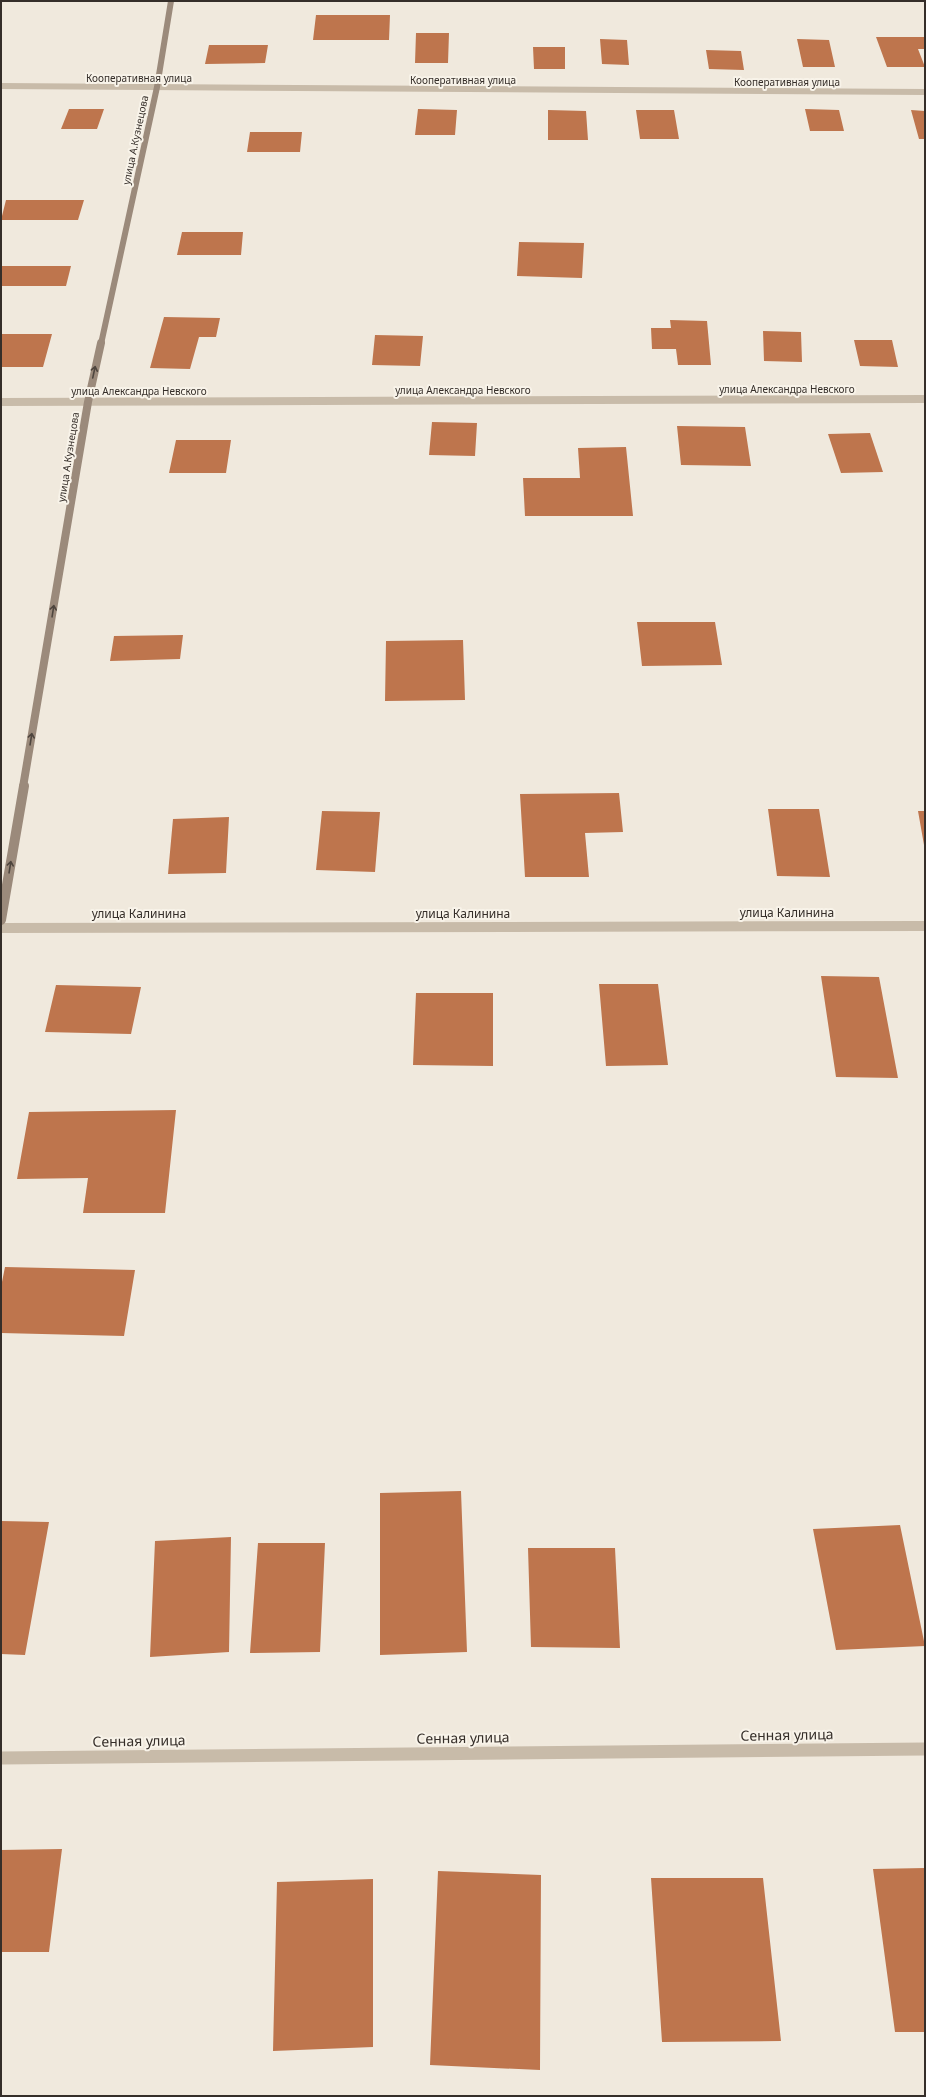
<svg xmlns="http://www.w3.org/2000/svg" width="926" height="2097" font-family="'Noto Sans',sans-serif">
  <rect width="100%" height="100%" fill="#f0e9dd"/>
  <path fill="#be754d" d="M316 15H390L389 40H313Z
    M416 33H449L448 63H415Z
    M876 37H925V49H918L925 67H887Z
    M600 39 627 40 629 65 602 64Z
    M797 39 829 40 835 67H803Z
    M209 45H268L265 63 205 64Z
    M533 47H565V69H534Z
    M706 50 741 51 744 70 709 69Z
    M69 109H104L97 129H61Z
    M418 109 457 110 455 135H415Z
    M805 109 839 110 844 131H810Z
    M548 110 586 111 588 140H548Z
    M636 110H674L679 139H640Z
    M911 110 925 111V139H919Z
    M250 132H302L300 152H247Z
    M6 200H84L78 220H1Z
    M182 232H243L241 255H177Z
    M519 242 584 243 582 278 517 276Z
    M1 266H71L66 286H1Z
    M164 317 220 318 216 337H199L190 369 150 368Z
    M670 320 707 321 711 365H678L676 349H652L651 328H671Z
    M763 331 801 332 802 362 764 361Z
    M1 334H52L43 367H1Z
    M375 335 423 336 420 366 372 365Z
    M854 340H892L898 367 860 366Z
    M432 422 477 423 475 456 429 455Z
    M677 426 745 427 751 466 681 465Z
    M870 433 883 472 841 473 828 434Z
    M176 440H231L226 473H169Z
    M626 447 633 516H525L523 478H580L578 448Z
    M637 622H715L722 665 642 666Z
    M183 635 180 659 110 661 114 636Z
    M463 640 465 700 385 701 386 641Z
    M619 793 623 832 585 833 589 877H525L520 794Z
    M768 809H819L830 877 777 876Z
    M322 811 380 812 375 872 316 870Z
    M918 811H925V845H924Z
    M229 817 226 873 168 874 173 819Z
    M821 976 879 977 898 1078 836 1077Z
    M599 984H658L668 1065 606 1066Z
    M56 985 141 987 131 1034 45 1032Z
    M416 993H493V1066L413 1065Z
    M176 1110 165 1213H83L88 1178 17 1179 29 1112Z
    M5 1267 135 1270 124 1336 1 1333V1287Z
    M461 1491 467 1652 380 1655V1493Z
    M1 1521 49 1522 25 1655 1 1654Z
    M900 1525 925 1646 836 1650 813 1529Z
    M231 1537 229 1652 150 1657 155 1541Z
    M258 1543H325L320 1652 250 1653Z
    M528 1548H615L620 1648 531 1647Z
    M62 1849 49 1952H1V1850Z
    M925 1868V2032H895L873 1869Z
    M438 1871 541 1875 540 2070 430 2065Z
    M651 1878H763L781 2041 662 2042Z
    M373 1879V2047L273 2051 277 1882Z"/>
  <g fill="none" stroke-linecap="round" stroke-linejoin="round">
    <path stroke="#c8bba9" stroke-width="6" d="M1 86 925 92"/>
    <path stroke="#c8bba9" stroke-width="8" d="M1 402 925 399"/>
    <path stroke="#c8bba9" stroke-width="10" d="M1 928 925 926"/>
    <path stroke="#c8bba9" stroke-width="13" d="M1 1758 925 1749"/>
    <path stroke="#9b8a7b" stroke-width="6" d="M101 344 157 87 171 1"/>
    <path stroke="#9b8a7b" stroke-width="8" d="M23 787 88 402 101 343"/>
    <path stroke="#9b8a7b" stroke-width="10" d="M1 920 24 786"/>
  </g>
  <defs><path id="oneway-shaft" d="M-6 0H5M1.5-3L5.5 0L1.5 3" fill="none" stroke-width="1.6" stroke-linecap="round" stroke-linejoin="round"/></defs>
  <g stroke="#4e453e">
    <use href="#oneway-shaft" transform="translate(94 372) rotate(-78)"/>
    <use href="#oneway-shaft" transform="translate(53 611) rotate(-81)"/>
    <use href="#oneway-shaft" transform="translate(31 739) rotate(-81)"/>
    <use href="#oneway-shaft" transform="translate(10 867) rotate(-81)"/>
  </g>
  <g text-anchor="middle" stroke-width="4" stroke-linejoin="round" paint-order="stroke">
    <g font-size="10" fill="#352e29" stroke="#f8f3e9">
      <text x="139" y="82">Кооперативная улица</text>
      <text x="463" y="84">Кооперативная улица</text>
      <text x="787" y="86">Кооперативная улица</text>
      <text transform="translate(135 140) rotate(-78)" y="4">улица А.Кузнецова</text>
      <text x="787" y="393">улица Александра Невского</text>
      <text x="463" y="394">улица Александра Невского</text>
      <text x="139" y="395">улица Александра Невского</text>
      <text transform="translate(68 457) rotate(-81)" y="4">улица А.Кузнецова</text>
    </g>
    <g font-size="12" fill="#352e29" stroke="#f8f3e9">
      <text x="787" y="917">улица Калинина</text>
      <text x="139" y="918">улица Калинина</text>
      <text x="463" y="918">улица Калинина</text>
    </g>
    <g font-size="14" fill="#352e29" stroke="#f8f3e9">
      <text transform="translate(787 1735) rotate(-1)" y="5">Сенная улица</text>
      <text transform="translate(463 1738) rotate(-1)" y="5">Сенная улица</text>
      <text transform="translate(139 1741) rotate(-1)" y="5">Сенная улица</text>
    </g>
  </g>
  <rect width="926" height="2097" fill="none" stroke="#352e29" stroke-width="4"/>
</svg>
